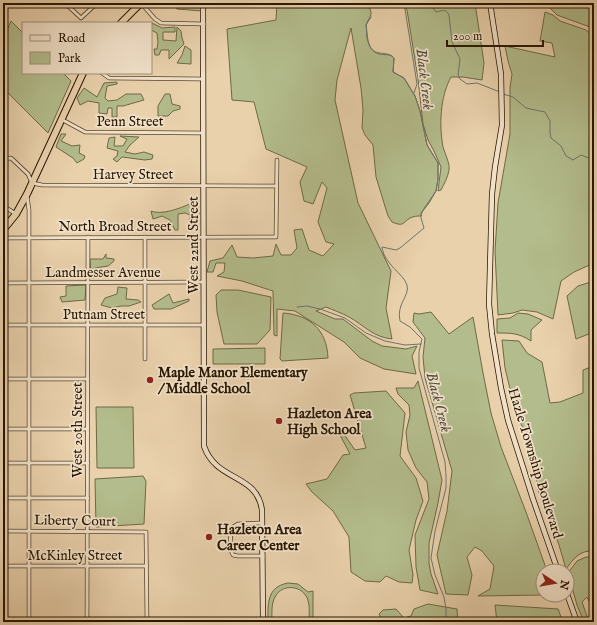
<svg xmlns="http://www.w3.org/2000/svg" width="597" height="625" font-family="'IM FELL English',serif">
  <rect width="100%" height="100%" fill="#e9d1ac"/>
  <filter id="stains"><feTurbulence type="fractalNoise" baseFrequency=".005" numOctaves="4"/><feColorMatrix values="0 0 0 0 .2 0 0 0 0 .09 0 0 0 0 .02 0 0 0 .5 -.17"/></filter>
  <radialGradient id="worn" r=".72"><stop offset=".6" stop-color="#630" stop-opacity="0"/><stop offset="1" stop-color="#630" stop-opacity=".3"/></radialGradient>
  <path fill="#b3bc8c" stroke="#6e6946" d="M175 3H201L202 11 177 9 173 5Z
    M277 3H367C374 16 371 13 366 25 368 35 366 50 379 54 384 55 388 54 392 56L394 58 393 72 404 78 415 96 420 111 427 145 438 163V179L436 191 429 203 422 212 421 216C417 216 414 216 410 218 402 223 404 227 392 222L388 216 376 177 373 145 365 135 362 128 363 110 361 88 351 28 337 80 335 100 358 203 391 271 386 308 392 339C373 337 365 326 349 317 342 313 333 310 326 307L316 311 335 319H343L372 341 382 346 406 349 417 346 412 356 416 374 384 369 360 358 344 342 295 311 277 309V336L274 335 273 291 242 281 217 276 224 272 225 263H216L213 272H207L210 261 223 258 232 245 237 257 253 258 273 256 276 244 281 255H291L297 248 294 230 302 229 309 250 323 256 334 244 326 242 318 222 327 188 322 182 313 204 304 201 300 182 307 167 266 149 254 102 232 100 227 29 276 20Z
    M402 3H475L484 63 482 80 463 77H451C440 97 439 125 443 147 445 154 450 163 449 170 448 177 444 184 441 190L438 191 441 167 434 151 428 140 423 124 418 79 407 10Z
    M546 3H594V31L590 27 557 15 546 4Z
    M545 12 553 15 560 21 586 30 594 37V263L574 272 561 281 553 319 537 312 522 310 513 313 498 315 495 251 498 203 510 134V88L512 74 508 61 505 46 555 57 552 43 540 41Z
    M11 21 23 33V73H63L71 81 48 133 3 88V40Z
    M152 23 162 28 175 27V32H163V40L176 41 177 27 181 31 182 38 184 44 169 59V50H161L159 55H155L154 49H157L158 42 157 33 151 30Z
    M185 46 191 50V64L177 63 182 55Z
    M117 82V84L107 86 105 98 108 101 117 100 126 94H141L144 100 123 106H117V117H112V108H108L107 114 99 113V103L88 101 80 105 77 98 84 88 97 97 104 83Z
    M165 94H170L172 104 180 106V109L173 111 168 116H158V106Z
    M61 134H66L61 141 72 146 80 145 79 153 85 156 84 159 77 163 73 158 56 147Z
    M120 136 139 137 130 145 125 152 135 154 144 152 153 155 152 159 145 160 122 157 117 162 113 159 117 156 118 151 107 148 109 138 115 137 114 146H123L127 139Z
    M198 200 199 215 189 221 190 215 185 213 178 214V230H175L170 220 162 216 153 219 151 211C164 216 186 206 198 200Z
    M106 254V258L114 259V261L108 266 95 268 94 278 91 277 90 259H103Z
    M594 281V332L576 339 567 296 578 286Z
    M86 285 85 300 62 302 60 297 66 296V286Z
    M118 287 127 288 126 299 138 300 141 302 129 306H121L112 308 101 305 105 298 117 294Z
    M221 290H238L271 297 270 330 257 344H224L217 312 216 295Z
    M169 294 173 303 189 299V301L171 309H154L152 305Z
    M431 312 449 334 473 317 483 373 491 413 501 447 526 512 547 571H543L544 595 478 596 490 589 494 566 482 551 475 547 467 557 472 575 468 595 446 594 437 555 447 511 452 471 425 378 423 357 425 338 413 322 414 313 419 314Z
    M283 313C310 315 327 330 328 358L282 361 280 359Z
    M518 313 528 314 542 320 531 330V341C519 333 511 333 497 333V319L510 318Z
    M502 340 519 341 527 353 542 362 550 403 560 402 583 393V370L594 366V551C580 550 574 558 566 569L559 545 538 490 535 469 527 436 516 414 505 368Z
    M265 348V364H213V349Z
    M418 381 442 480 438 503 429 543V563L431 574 438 594 420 590 416 567 415 535 429 499 427 482 416 468 408 450 406 432 410 415 409 405 398 394 396 388H414Z
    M386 391 405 413 400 456 416 478 423 501 416 520 409 550 413 575 412 583 399 582 386 576 380 582 365 581 351 572 349 537 333 511 312 492 306 484 327 479 343 455 350 454 340 435 339 427 355 450 366 448 350 395 354 393Z
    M96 407H133L134 468H97Z
    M143 476 146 481 144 524 96 527 95 479Z
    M586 557H594V613L587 597 582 602 589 622H584L577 605 568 573 577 561Z
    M288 583 298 584 308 592 313 591V622H309C309 615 310 606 308 600 303 585 282 583 275 597 271 604 272 614 272 622H268C268 605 266 587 288 583Z
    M428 604 457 609 458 622H383L379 614 383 610 396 609 404 618 411 616 414 609Z
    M495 605 558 609 563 622H497Z"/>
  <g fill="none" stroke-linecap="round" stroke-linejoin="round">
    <path stroke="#6c756b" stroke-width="1" d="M404 3 417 84 414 93
      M432 3 433 8 436 12C442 11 446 8 449 15L452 42 460 59 458 75 460 79 467 84 477 83 500 92
      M371 17 366 25C367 30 366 34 367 38 372 61 385 48 394 58L393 72 404 78 415 96 420 111 427 145 438 163V179L436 191 421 213V218L424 228 400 248 396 250 382 247V248C385 265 403 273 407 285 410 296 396 304 400 321L410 327 422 339 419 352V368L445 462 446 475V488L435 531 431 558 435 575 444 597 446 609V622
      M503 94 513 97 526 108 545 112 550 121V133L551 138 561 146 566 156 573 160 581 155 589 158 594 154
      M297 307 307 306 320 309 345 318 366 333 385 341 405 345 421 344"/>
    <defs>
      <path id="street" d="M65 3 81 18 97 3
        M141 3 155 19 161 23 204 24
        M102 73 109 78 203 79
        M61 119 85 132 203 133
        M3 159 11 158 28 174 32 183 42 185 275 186
        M27 196 29 210V622
        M3 206 16 214
        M3 238 276 237 277 160
        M3 283 204 282
        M3 325H204
        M145 359V237
        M3 379H88
        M3 429H88
        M3 463H88
        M3 498H88
        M262 523 238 524 233 527C230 534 229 548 233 555L238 556H263
        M3 531 146 532 147 622
        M3 566H147
        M87 622 88 237"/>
      <path id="secondary" d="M203 3 204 446C216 482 257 473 262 510L263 622
        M490 3 501 74 502 125 495 167 492 194 489 304 492 334 501 388 508 420 533 499 558 571
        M567 594 577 622"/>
      <path id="highway" d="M121 23 141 3
        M3 230 16 214 27 194 83 73"/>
    </defs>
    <use href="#street" stroke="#58452b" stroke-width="4.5"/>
    <use href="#secondary" stroke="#281600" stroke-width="6"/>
    <use href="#highway" stroke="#281600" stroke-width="8"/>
    <use href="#street" stroke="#f1e1c9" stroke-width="3"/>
    <use href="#secondary" stroke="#f1e1c9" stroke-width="4.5"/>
    <use href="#highway" stroke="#e9d1ac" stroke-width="6"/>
  </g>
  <g fill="#8f2418" stroke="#f1e1c9" stroke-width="1.5">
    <circle cx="150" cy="380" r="4"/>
    <circle cx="279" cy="421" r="4"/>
    <circle cx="209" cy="537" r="4"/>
  </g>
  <g text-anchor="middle" stroke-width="3.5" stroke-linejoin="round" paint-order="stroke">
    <g font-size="14" fill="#281600" stroke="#f1e1c9">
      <text x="130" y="126">Penn Street</text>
      <text x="133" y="179">Harvey Street</text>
      <text x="115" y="231">North Broad Street</text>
      <text transform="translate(193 245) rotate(-90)" y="5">West 22nd Street</text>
      <text x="103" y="277">Landmesser Avenue</text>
      <text x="104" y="319">Putnam Street</text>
      <text transform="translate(77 430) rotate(-90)" y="5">West 20th Street</text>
      <text transform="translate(536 463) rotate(73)" y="5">Hazle Township Boulevard</text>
      <text transform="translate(75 520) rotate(1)" y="5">Liberty Court</text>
      <text x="75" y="560">McKinley Street</text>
    </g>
    <g font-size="14" font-weight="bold" fill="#281600" stroke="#f1e1c9" text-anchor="start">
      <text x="158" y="377">Maple Manor Elementary<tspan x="158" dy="16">/ Middle School</tspan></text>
      <text x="287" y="418">Hazleton Area<tspan x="287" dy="16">High School</tspan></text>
      <text x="217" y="534">Hazleton Area<tspan x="217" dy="16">Career Center</tspan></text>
    </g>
    <g font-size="15" font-style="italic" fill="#504e3e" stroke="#f1e1c9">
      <text transform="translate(425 79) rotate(83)" y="5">Black Creek</text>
      <text transform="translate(439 402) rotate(75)" y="5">Black Creek</text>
    </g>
  </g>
  <rect width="597" height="625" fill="none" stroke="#e9d1ac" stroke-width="16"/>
  <rect x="4" y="4" width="589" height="617" fill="none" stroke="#281600" stroke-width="2"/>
  <rect x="8" y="8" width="581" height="609" fill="none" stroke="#281600"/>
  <rect x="22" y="22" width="130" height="52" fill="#f1e1c9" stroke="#a19079"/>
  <rect x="30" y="35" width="20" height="6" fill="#f1e1c9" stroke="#a19079"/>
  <text x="58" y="42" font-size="12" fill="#281600">Road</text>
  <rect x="30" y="52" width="20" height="12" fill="#b3bc8c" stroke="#a19079"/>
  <text x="58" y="62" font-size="12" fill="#281600">Park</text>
  <g transform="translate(555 583) rotate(102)"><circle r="19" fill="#f1e1c9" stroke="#a19079"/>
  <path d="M0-3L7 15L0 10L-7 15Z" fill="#8f2418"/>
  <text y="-6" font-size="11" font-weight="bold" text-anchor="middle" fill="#281600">N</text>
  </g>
  <path d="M447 40v6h96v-6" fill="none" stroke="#281600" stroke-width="2"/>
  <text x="453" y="40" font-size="12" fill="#281600" stroke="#f1e1c9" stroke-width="3" paint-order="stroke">200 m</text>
  <rect width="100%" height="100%" filter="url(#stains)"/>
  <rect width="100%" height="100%" fill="url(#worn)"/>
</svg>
